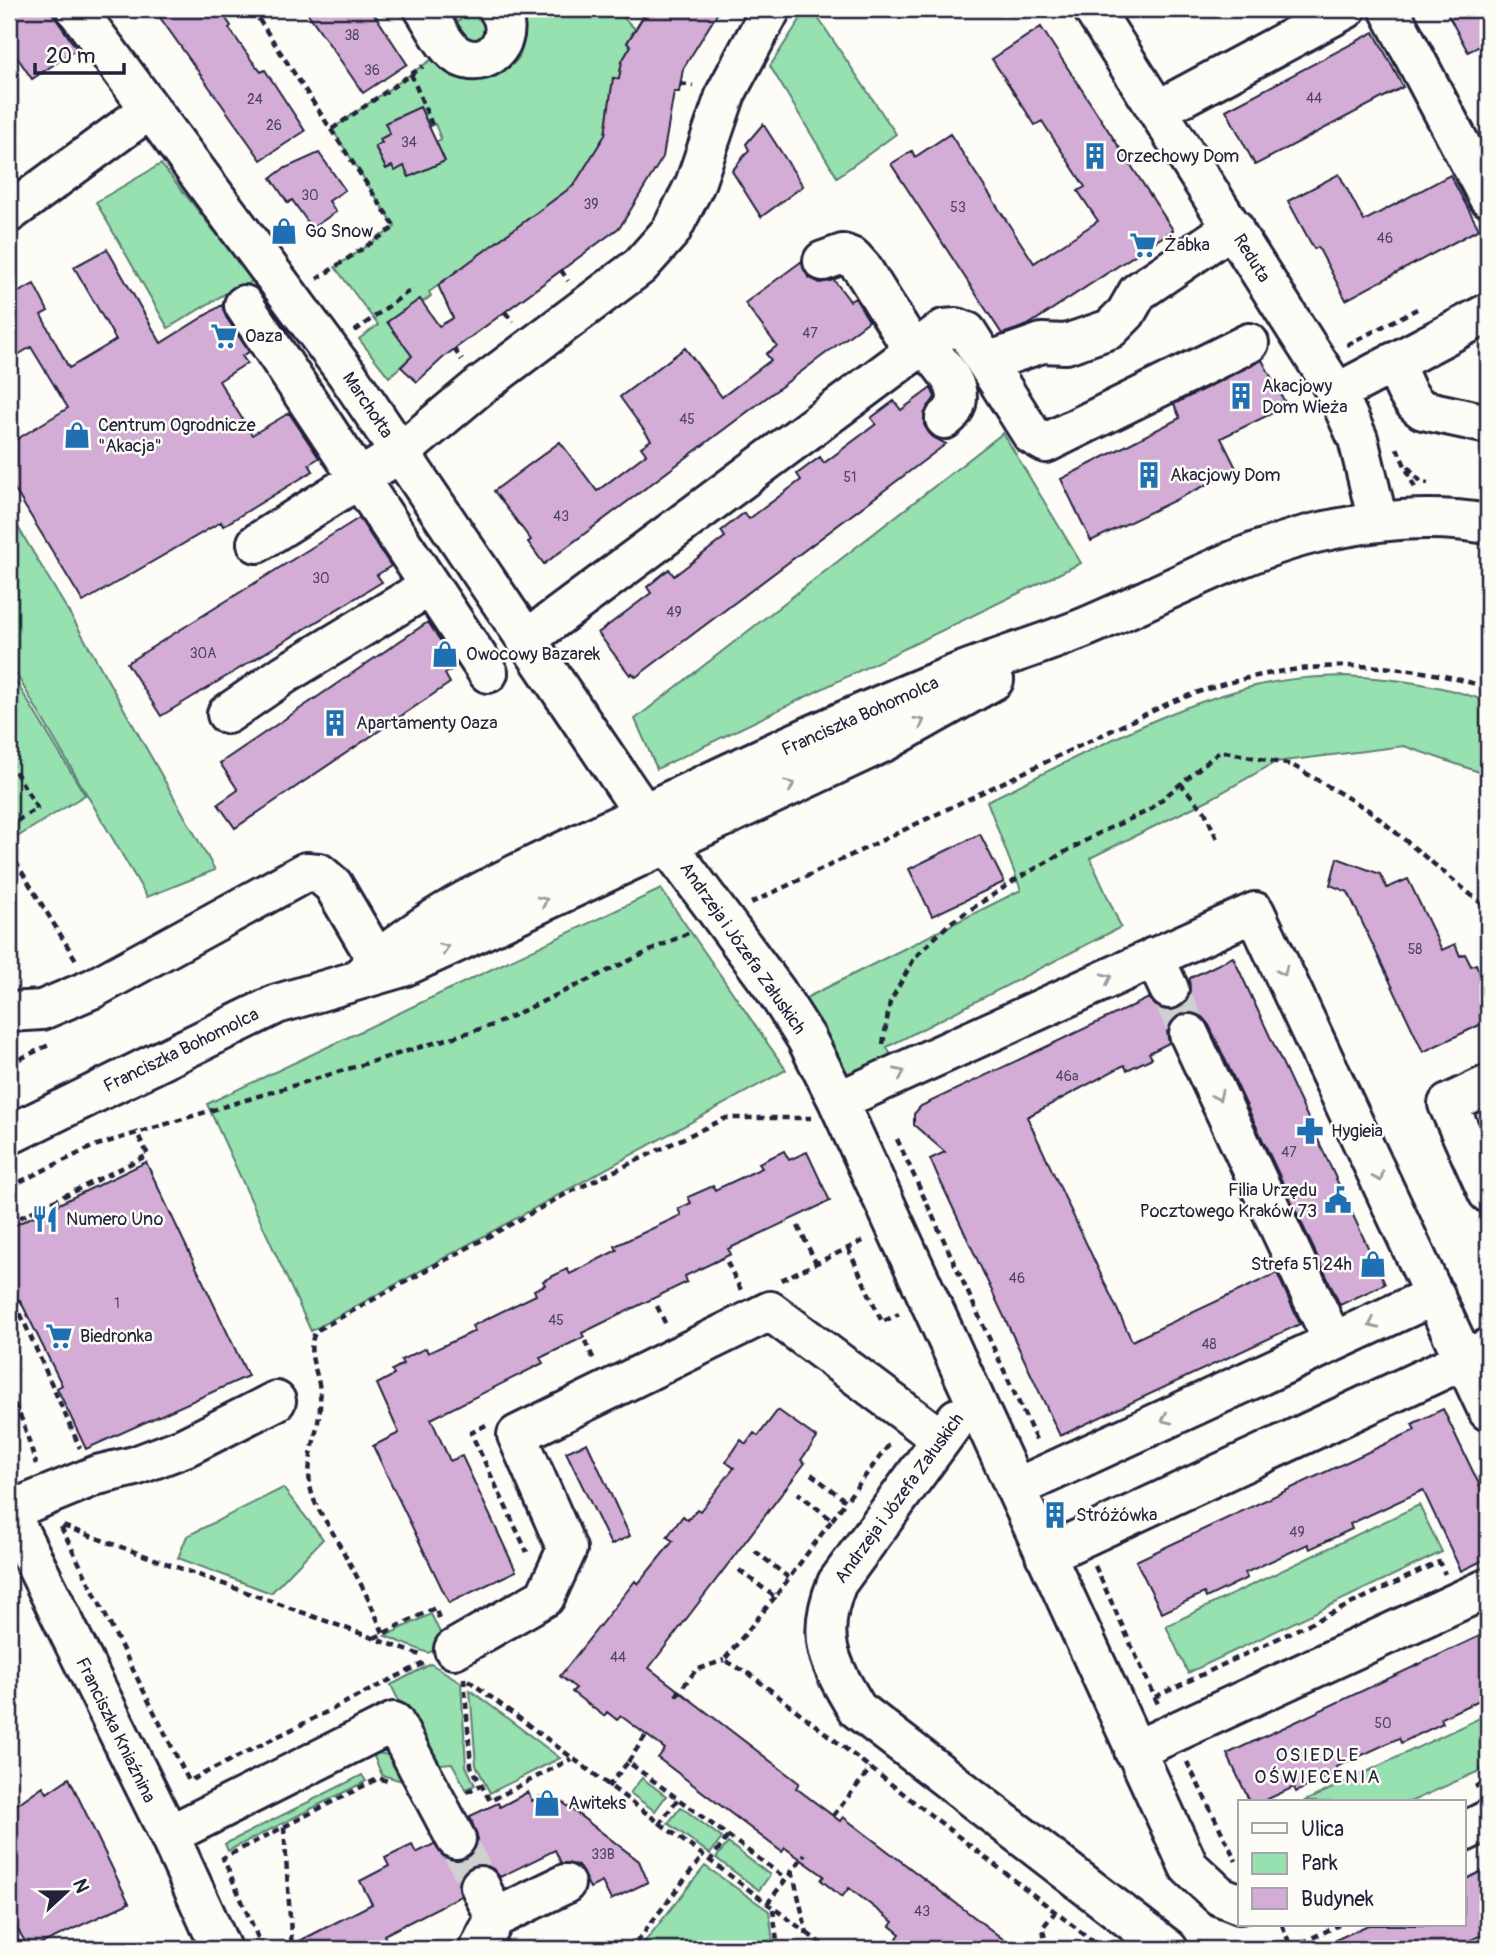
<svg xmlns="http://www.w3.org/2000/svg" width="1497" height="1958" font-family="Pangolin,sans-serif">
  <rect width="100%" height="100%" fill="#fdfcf7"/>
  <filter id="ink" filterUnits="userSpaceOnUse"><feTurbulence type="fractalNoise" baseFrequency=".0143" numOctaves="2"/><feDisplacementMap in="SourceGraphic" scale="14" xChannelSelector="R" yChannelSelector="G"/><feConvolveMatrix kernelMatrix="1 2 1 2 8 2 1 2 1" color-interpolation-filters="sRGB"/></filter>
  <g filter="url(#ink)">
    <path fill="#97e0af" stroke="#5c8175" stroke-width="2" fill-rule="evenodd" d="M544 9H615L635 29 627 42 631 46 622 61 619 79 613 78 621 108 609 106 607 122 611 123C600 152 586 174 566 196L429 292 431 296 405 316 388 322 412 356 389 377 359 339 378 325 335 267 395 227 332 129 438 55 486 78C521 66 525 55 524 20ZM420 107 429 127 435 124 441 139 436 142 444 161 409 177 404 166 395 170 392 166 386 169 375 147 382 143 380 139 390 134 385 123Z
      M807 9H812L896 134 837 177 770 66Z
      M474 10 484 12 491 18 477 49 456 31 458 21Z
      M161 164 253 280 232 299 228 292 168 328 96 202Z
      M1003 433 1081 563 657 769 635 719Z
      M9 512 80 631 215 870 147 897 9 662Z
      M9 670 85 795 9 842Z
      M1344 676C1393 678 1442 684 1488 702V775L1404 746 1276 762 1212 798 1090 858 1121 927 887 1047 895 1064 844 1077 800 1001 1021 890 987 801C1074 760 1169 704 1264 684 1290 678 1317 677 1344 676Z
      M661 889 786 1070 311 1331 207 1104Z
      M283 1488 323 1539 271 1593 178 1558 187 1536Z
      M1419 1505 1442 1552 1188 1673 1166 1626Z
      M431 1614 446 1645 428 1653 385 1636Z
      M431 1664 461 1682 466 1766 475 1785 466 1789 452 1763 430 1765 391 1685Z
      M470 1690 560 1758 490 1793 476 1765Z
      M1488 1714V1767L1410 1802H1303Z
      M372 1752 394 1756 422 1787 382 1775Z
      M362 1775 366 1781 228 1851 225 1844Z
      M642 1778 666 1796 655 1811 630 1793Z
      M681 1807 722 1838 710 1854 668 1823Z
      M728 1843 770 1875 759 1890 716 1858Z
      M705 1866 769 1911 774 1949H747L733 1938 724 1949 712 1947 709 1949H639Z"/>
    <path fill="#d3add6" stroke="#22223b" stroke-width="2" d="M9 9H49L77 49 32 79 9 45Z
      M154 9H219L231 26 229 28 252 61 261 72 265 70 305 131 261 160Z
      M305 9H371L407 64 363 93Z
      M648 9H720L683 69 679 92H674L663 157 620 227 445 356 417 382 401 367 412 356 387 322 420 299 439 326 453 318 438 285 574 185 605 135 613 78 619 79 622 61 631 46 627 43Z
      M1445 9H1488V42L1468 52Z
      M1041 27 1173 230 1028 325 1002 334 891 164 912 151 915 157 950 134 1034 263 1098 221 1078 191 1085 187 1042 121 1035 125 992 59Z
      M1374 32 1403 87 1255 165 1226 110Z
      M420 107 445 161 409 177 404 166 395 171 392 166 386 169 375 146 382 143 380 139 390 134 385 123Z
      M763 124 803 186 761 217 732 171 749 150 746 144Z
      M319 153 345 190 329 201 336 212 312 228 292 200 288 203 271 178 283 169Z
      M1339 174 1364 221 1450 175 1479 229 1346 300 1318 247 1314 249 1288 201Z
      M107 249 161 343 222 305 226 317 249 352 242 356 247 363 219 381 252 435 289 413 319 458 309 464 313 471 223 526 221 522 83 602 9 480V444L68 408 31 347 9 360V297L34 284 48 311 41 315 69 368 116 340 74 267Z
      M802 261 808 277 820 283 834 280 850 301 855 298 869 321 544 564 528 542 531 540 494 491 560 442 597 491 646 454 641 447 651 440 620 397 685 348 722 397 771 360 766 354 777 346 745 303Z
      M1262 360 1287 406 1221 438 1237 470 1091 541 1061 479 1180 418 1174 404Z
      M931 388 935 397 924 414V425L931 436 946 444 636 677 632 673 630 675 598 633 651 593 647 587 669 569 674 576 725 537 721 531 744 513 749 519 801 480 797 474 820 457 824 463 876 424 871 418 894 401 901 410Z
      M359 518 391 566 377 575 382 582 161 716 127 663Z
      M428 622 457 666 445 674 450 683 235 828 218 804 238 790 220 763Z
      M980 834 1004 882 932 916 909 869Z
      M1337 858 1380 874 1387 888 1408 879 1442 950 1455 944 1460 956 1465 954 1471 966 1476 964 1481 976 1488 973V1021L1423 1052 1348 892 1330 885Z
      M1233 957 1385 1284 1340 1305 1209 1025 1202 1017 1192 1012 1179 1015 1171 1022 1167 1031 1169 1043 1149 1053 1152 1058 1127 1070 1124 1065 1027 1117 1132 1341 1277 1273 1300 1324 1060 1436 930 1159 945 1152 914 1125V1114L921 1106 1149 998 1156 1006 1166 1011 1179 1008 1187 1001 1190 978Z
      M784 1151 789 1160 807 1152 830 1201 728 1249 731 1254 685 1276 687 1282 582 1333 584 1337 540 1358 543 1363 431 1419 450 1461 462 1456 516 1571 449 1603 373 1446 399 1433 377 1384 394 1375 392 1370 403 1364 401 1360 426 1348 428 1353 475 1331 472 1326 536 1295 534 1290 545 1285 543 1281 567 1269 570 1274 617 1250 615 1246 681 1215 678 1209 691 1203 688 1197 713 1186 715 1190 762 1168 759 1163Z
      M146 1162 248 1376 86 1449 57 1388 62 1385 20 1300 9 1306V1228Z
      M1443 1409 1488 1503V1558L1461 1571 1423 1490 1350 1524 1352 1529 1310 1549 1308 1544 1245 1573 1247 1578 1206 1598 1204 1593 1162 1613 1136 1561 1415 1430 1412 1424Z
      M778 1410 817 1438 801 1460 805 1463 649 1668 799 1783 796 1788 840 1821 843 1817 1016 1949H911L897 1938 900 1934 890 1926 893 1922 849 1888 842 1897 821 1880 824 1876 785 1848 782 1852 658 1758 665 1749 621 1716 617 1720 607 1712 604 1716 572 1692 576 1688 560 1676 635 1581 638 1584 673 1541 667 1537 683 1516 688 1520 697 1509 700 1511 734 1468 726 1462 741 1440 746 1444 754 1433 758 1436Z
      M587 1443 630 1536 611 1545 566 1452Z
      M1488 1632V1696L1441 1718 1443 1723 1401 1743 1399 1738 1336 1767 1338 1772 1296 1792 1294 1787 1261 1802H1250L1227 1754Z
      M69 1778 129 1903 30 1949 9 1916V1810L43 1786 47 1793Z
      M528 1792 532 1801 549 1792 639 1861 648 1882 611 1900 602 1882 590 1888 578 1865 561 1863 555 1850 500 1877 493 1869 483 1864 470 1867 462 1874 458 1883 461 1896 384 1935 391 1949H284L372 1904 360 1881 389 1866 385 1858 412 1845 416 1853 434 1844 445 1858 456 1861 466 1859 474 1851 478 1840 470 1816 498 1803 500 1807Z
      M1488 1868V1932L1452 1949H1316L1368 1925H1464V1880Z"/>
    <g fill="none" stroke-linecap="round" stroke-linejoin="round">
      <path stroke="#d1d0d1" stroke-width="38" stroke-dasharray="38 19" stroke-linecap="butt" d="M1169 989 1189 1034
        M456 1839 480 1886"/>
      <defs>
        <path id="minor" d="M76 9 347 374 636 802 776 991 806 1038 838 1101 1189 1867 1220 1896 1240 1904
          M424 9C434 23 445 50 461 57 492 71 517 34 498 9
          M1093 9 1337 393 1358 439 1378 521
          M1389 9 1488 197
          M1158 110 1346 9
          M9 213 149 110
          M823 261 843 254 853 258 862 268 913 350
          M244 305 488 673
          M923 343C941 365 975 395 945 419
          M987 362 1042 343 1066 344 1110 329 1126 313 1138 292 1233 227
          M1394 362C1402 380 1406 399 1423 410L1488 424
          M1337 393 1488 313
          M257 543 400 453 480 386 640 266 671 231 695 184 726 93 771 9
          M526 640 944 329 957 328 967 332 1032 435 1046 443 1249 343
          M227 714 285 674 430 586
          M1154 957 1169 989
          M359 978C428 910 517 874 602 833 714 780 827 726 941 680 987 661 1035 647 1081 629 1159 597 1234 553 1316 533 1374 520 1430 514 1488 524
          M9 1012 42 1010 94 988 306 872 319 873 333 885 377 960
          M1189 1034 1333 1342
          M1488 1085 1448 1104 1488 1193
          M838 1101 1255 912 1488 1411
          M9 1135 277 1004 403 967 447 947 886 741 994 680
          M957 1418 837 1583C815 1636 829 1663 857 1709L1168 1949
          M1016 1488 1435 1295
          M9 1511 169 1835 221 1949
          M9 1511 97 1475 135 1466 185 1447 276 1401
          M1045 1555 1487 1349
          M454 1649 545 1597 567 1549 517 1435 770 1311 941 1439
          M1134 1751 1488 1588
          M1464 1832 1488 1820
          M169 1835 394 1722 456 1839
          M495 1918 565 1884
          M479 1949 495 1918 480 1886"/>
      </defs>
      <use href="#minor" stroke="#22223b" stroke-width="44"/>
      <path stroke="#22223b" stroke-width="4.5" stroke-dasharray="7 5" stroke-linecap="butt" d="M252 9 395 227 317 279
        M411 74 432 125
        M680 84 693 86
        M332 129 423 66
        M561 270 568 281
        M505 312 513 322
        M355 331 413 288
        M1347 345 1417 309
        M454 349 462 360
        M1397 448 1415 488
        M1408 467 1421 482 1428 483
        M9 761 37 808 9 826
        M1180 783 1205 812 1218 841
        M9 851 76 960
        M751 903 1167 704C1270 661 1382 653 1488 688
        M883 1044 890 1002 915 957 950 923 1020 877 1101 832 1148 811 1220 751 1292 765 1370 811 1488 909
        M9 1064 49 1045
        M897 1139 1038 1444
        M9 1187 94 1146 493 1025 690 932
        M9 1223 148 1155 136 1131
        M798 1226 816 1263
        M848 1248 882 1322 899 1314
        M727 1262 741 1290
        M781 1280 865 1240
        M657 1306 667 1327
        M9 1321 21 1315 80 1448
        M585 1341 595 1362
        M9 1393 23 1422 36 1464
        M486 1425 471 1433 527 1552
        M811 1474 846 1501 892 1441
        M832 1520 846 1501
        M63 1526 423 1656
        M61 1527 189 1781 424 1663
        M755 1551 789 1578
        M1095 1566 1158 1704
        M739 1570 775 1597 832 1520 798 1493
        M775 1597 724 1660 751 1675 1099 1946 1097 1949
        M383 1633C370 1599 353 1569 335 1537 328 1523 316 1509 312 1494 302 1460 323 1427 320 1393 319 1370 304 1353 316 1331L564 1195 726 1118H811
        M374 1638 435 1608 439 1618
        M464 1678 471 1766 490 1801 571 1759
        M468 1680 807 1933 792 1870
        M676 1696 696 1670 724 1660
        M1155 1697 1439 1562 1445 1574
        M628 1762 646 1735
        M1187 1762 1236 1861
        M608 1787 628 1762 785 1878
        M1475 1787 1488 1781
        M467 1792 481 1785
        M833 1816 871 1768
        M659 1825 679 1797
        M284 1827 292 1949
        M709 1862 729 1835
        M767 1904 805 1854
        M773 1909 778 1949
        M1282 1925 1292 1949
        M807 1933 828 1949
        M1291 1948 1339 1925
        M263 1949 223 1858 379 1778 387 1781
        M627 1949 638 1940 702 1857
        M1046 1949 1043 1927 1055 1912"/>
      <use href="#minor" stroke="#fdfcf7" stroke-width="38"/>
    </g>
    <defs><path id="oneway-chevron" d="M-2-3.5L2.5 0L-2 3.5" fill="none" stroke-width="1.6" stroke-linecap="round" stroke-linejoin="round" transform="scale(1.75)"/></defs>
    <g stroke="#9a9aa2">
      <use href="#oneway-chevron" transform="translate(920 722) rotate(-29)"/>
      <use href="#oneway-chevron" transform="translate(790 785) rotate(-25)"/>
      <use href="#oneway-chevron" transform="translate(543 901) rotate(-26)"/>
      <use href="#oneway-chevron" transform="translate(444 948) rotate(-25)"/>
      <use href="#oneway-chevron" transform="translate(1283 971) rotate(65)"/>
      <use href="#oneway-chevron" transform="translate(1107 978) rotate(-25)"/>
      <use href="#oneway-chevron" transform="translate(900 1073) rotate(-25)"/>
      <use href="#oneway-chevron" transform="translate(1218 1096) rotate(65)"/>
      <use href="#oneway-chevron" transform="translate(1379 1177) rotate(65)"/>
      <use href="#oneway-chevron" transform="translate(1373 1324) rotate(155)"/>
      <use href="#oneway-chevron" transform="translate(1166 1419) rotate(155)"/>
    </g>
  </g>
  <defs>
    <symbol id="building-bare" viewBox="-9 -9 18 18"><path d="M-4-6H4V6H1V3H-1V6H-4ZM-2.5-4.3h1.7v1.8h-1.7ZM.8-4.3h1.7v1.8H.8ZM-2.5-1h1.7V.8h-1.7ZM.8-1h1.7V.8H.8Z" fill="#1f6fb2" stroke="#fdfcf7" stroke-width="2.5" paint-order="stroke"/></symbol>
    <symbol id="shop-bare" viewBox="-9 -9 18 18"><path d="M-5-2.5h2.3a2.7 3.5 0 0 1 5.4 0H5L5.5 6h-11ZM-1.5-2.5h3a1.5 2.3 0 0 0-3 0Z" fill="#1f6fb2" stroke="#fdfcf7" stroke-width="2.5" paint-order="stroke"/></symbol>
    <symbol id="supermarket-bare" viewBox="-9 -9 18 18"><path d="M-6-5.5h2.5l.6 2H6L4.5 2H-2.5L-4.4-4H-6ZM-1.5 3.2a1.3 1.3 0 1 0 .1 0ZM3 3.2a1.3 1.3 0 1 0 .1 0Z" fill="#1f6fb2" stroke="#fdfcf7" stroke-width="2.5" paint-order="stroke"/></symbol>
    <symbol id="pharmacy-bare" viewBox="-9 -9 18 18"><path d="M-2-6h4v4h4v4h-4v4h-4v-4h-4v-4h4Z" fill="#1f6fb2" stroke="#fdfcf7" stroke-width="2.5" paint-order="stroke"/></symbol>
    <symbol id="civic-bare" viewBox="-9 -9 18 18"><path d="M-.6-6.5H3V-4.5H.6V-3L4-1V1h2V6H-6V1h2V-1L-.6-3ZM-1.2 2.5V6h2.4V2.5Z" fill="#1f6fb2" stroke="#fdfcf7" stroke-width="2.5" paint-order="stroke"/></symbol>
    <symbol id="restaurant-bare" viewBox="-9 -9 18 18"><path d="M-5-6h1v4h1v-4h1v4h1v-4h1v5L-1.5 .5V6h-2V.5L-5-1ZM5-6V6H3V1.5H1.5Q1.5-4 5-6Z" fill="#1f6fb2" stroke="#fdfcf7" stroke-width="2.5" paint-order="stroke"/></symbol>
  </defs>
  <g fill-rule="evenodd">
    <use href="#building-bare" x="1076" y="137" width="38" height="38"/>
    <use href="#shop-bare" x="265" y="212" width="38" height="38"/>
    <use href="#supermarket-bare" x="1124" y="226" width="38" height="38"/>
    <use href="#supermarket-bare" x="205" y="317" width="38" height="38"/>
    <use href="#building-bare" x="1222" y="377" width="38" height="38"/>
    <use href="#shop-bare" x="58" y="416" width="38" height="38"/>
    <use href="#building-bare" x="1130" y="456" width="38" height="38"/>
    <use href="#shop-bare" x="426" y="635" width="38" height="38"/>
    <use href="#building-bare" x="316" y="704" width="38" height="38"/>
    <use href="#pharmacy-bare" x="1291" y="1112" width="38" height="38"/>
    <use href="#civic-bare" x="1319" y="1181" width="38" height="38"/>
    <use href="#restaurant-bare" x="26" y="1200" width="38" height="38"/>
    <use href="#shop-bare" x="1354" y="1245" width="38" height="38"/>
    <use href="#supermarket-bare" x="40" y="1317" width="38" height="38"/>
    <use href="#building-bare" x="1036" y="1496" width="38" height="38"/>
    <use href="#shop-bare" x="528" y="1784" width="38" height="38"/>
  </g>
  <g text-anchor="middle" stroke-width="5" stroke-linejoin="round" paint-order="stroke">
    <g font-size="14" fill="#4e4562">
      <text x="352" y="40">38</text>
      <text x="372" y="75">36</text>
      <text x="1314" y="103">44</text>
      <text x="255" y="104">24</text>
      <text x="274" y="130">26</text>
      <text x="409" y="147">34</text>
      <text x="310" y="200">30</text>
      <text x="591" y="209">39</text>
      <text x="958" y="212">53</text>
      <text x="1385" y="243">46</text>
      <text x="810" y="338">47</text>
      <text x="687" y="424">45</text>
      <text x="850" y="482">51</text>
      <text x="561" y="521">43</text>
      <text x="321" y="583">30</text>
      <text x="674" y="617">49</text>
      <text x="203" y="658">30A</text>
      <text x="1415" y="954">58</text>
      <text x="1067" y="1081">46a</text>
      <text x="1289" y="1157">47</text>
      <text x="1017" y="1283">46</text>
      <text x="117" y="1308">1</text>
      <text x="556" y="1325">45</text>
      <text x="1209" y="1349">48</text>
      <text x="1297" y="1537">49</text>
      <text x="618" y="1662">44</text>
      <text x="1383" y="1728">50</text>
      <text x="603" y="1859">33B</text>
      <text x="922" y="1916">43</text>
    </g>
    <g font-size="18" fill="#22223b" stroke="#fdfcf7" text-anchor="start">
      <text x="1116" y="162">Orzechowy Dom</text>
      <text x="305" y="237">Go Snow</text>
      <text x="1164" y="251">Żabka</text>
      <text x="245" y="342">Oaza</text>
      <text x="1262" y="392">Akacjowy<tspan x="1262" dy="21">Dom Wieża</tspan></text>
      <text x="98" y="431">Centrum Ogrodnicze<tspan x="98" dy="21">"Akacja"</tspan></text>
      <text x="1170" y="481">Akacjowy Dom</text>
      <text x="466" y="660">Owocowy Bazarek</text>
      <text x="356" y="729">Apartamenty Oaza</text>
      <text x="1331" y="1137">Hygieia</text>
      <text x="1317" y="1196" text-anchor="end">Filia Urzędu<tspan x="1317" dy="21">Pocztowego Kraków 73</tspan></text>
      <text x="66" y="1225">Numero Uno</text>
      <text x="1352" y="1270" text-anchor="end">Strefa 51 24h</text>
      <text x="80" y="1342">Biedronka</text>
      <text x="1076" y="1521">Stróżówka</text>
      <text x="568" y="1809">Awiteks</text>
    </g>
    <g font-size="18" fill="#22223b" stroke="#fdfcf7">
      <text transform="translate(1252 258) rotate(58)" y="6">Reduta</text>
      <text transform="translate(368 405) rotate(56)" y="6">Marchołta</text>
      <text transform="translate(860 716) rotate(-24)" y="6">Franciszka Bohomolca</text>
      <text transform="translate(743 948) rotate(55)" y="6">Andrzeja i Józefa Załuskich</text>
      <text transform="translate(181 1050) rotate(-26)" y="6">Franciszka Bohomolca</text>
      <text transform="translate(899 1498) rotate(-54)" y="6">Andrzeja i Józefa Załuskich</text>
      <text transform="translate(116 1730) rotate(64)" y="6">Franciszka Kniaźnina</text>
    </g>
    <g font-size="19" letter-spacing="2" fill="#22223b" stroke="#fdfcf7">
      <text x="1318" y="1761">OSIEDLE<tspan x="1318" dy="22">OŚWIECENIA</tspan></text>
    </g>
  </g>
  <rect width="1497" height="1958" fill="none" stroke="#fdfcf7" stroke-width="35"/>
  <rect x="18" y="18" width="1462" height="1923" fill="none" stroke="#22223b" stroke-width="2.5" filter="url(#ink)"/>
  <rect x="1238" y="1800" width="228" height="126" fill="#fdfcf7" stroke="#a5a5ac" stroke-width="2"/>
  <rect x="1252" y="1823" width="35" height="10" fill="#fdfcf7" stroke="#a5a5ac" stroke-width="2"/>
  <text x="1301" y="1836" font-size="21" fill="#22223b">Ulica</text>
  <rect x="1252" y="1853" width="35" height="21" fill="#97e0af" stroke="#a5a5ac" stroke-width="2"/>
  <text x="1301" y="1870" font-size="21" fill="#22223b">Park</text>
  <rect x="1252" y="1888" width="35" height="21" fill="#d3add6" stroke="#a5a5ac" stroke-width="2"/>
  <text x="1301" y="1906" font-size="21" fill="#22223b">Budynek</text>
  <g transform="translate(66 1892) rotate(68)" stroke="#fdfcf7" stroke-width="5" paint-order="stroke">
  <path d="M0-5L12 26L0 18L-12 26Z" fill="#22223b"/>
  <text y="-10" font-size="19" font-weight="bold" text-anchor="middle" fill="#22223b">N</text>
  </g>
  <path d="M35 63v10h89v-10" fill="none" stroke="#22223b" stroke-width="3.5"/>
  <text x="46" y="63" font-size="21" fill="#22223b" stroke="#fdfcf7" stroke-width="5" paint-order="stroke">20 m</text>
</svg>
